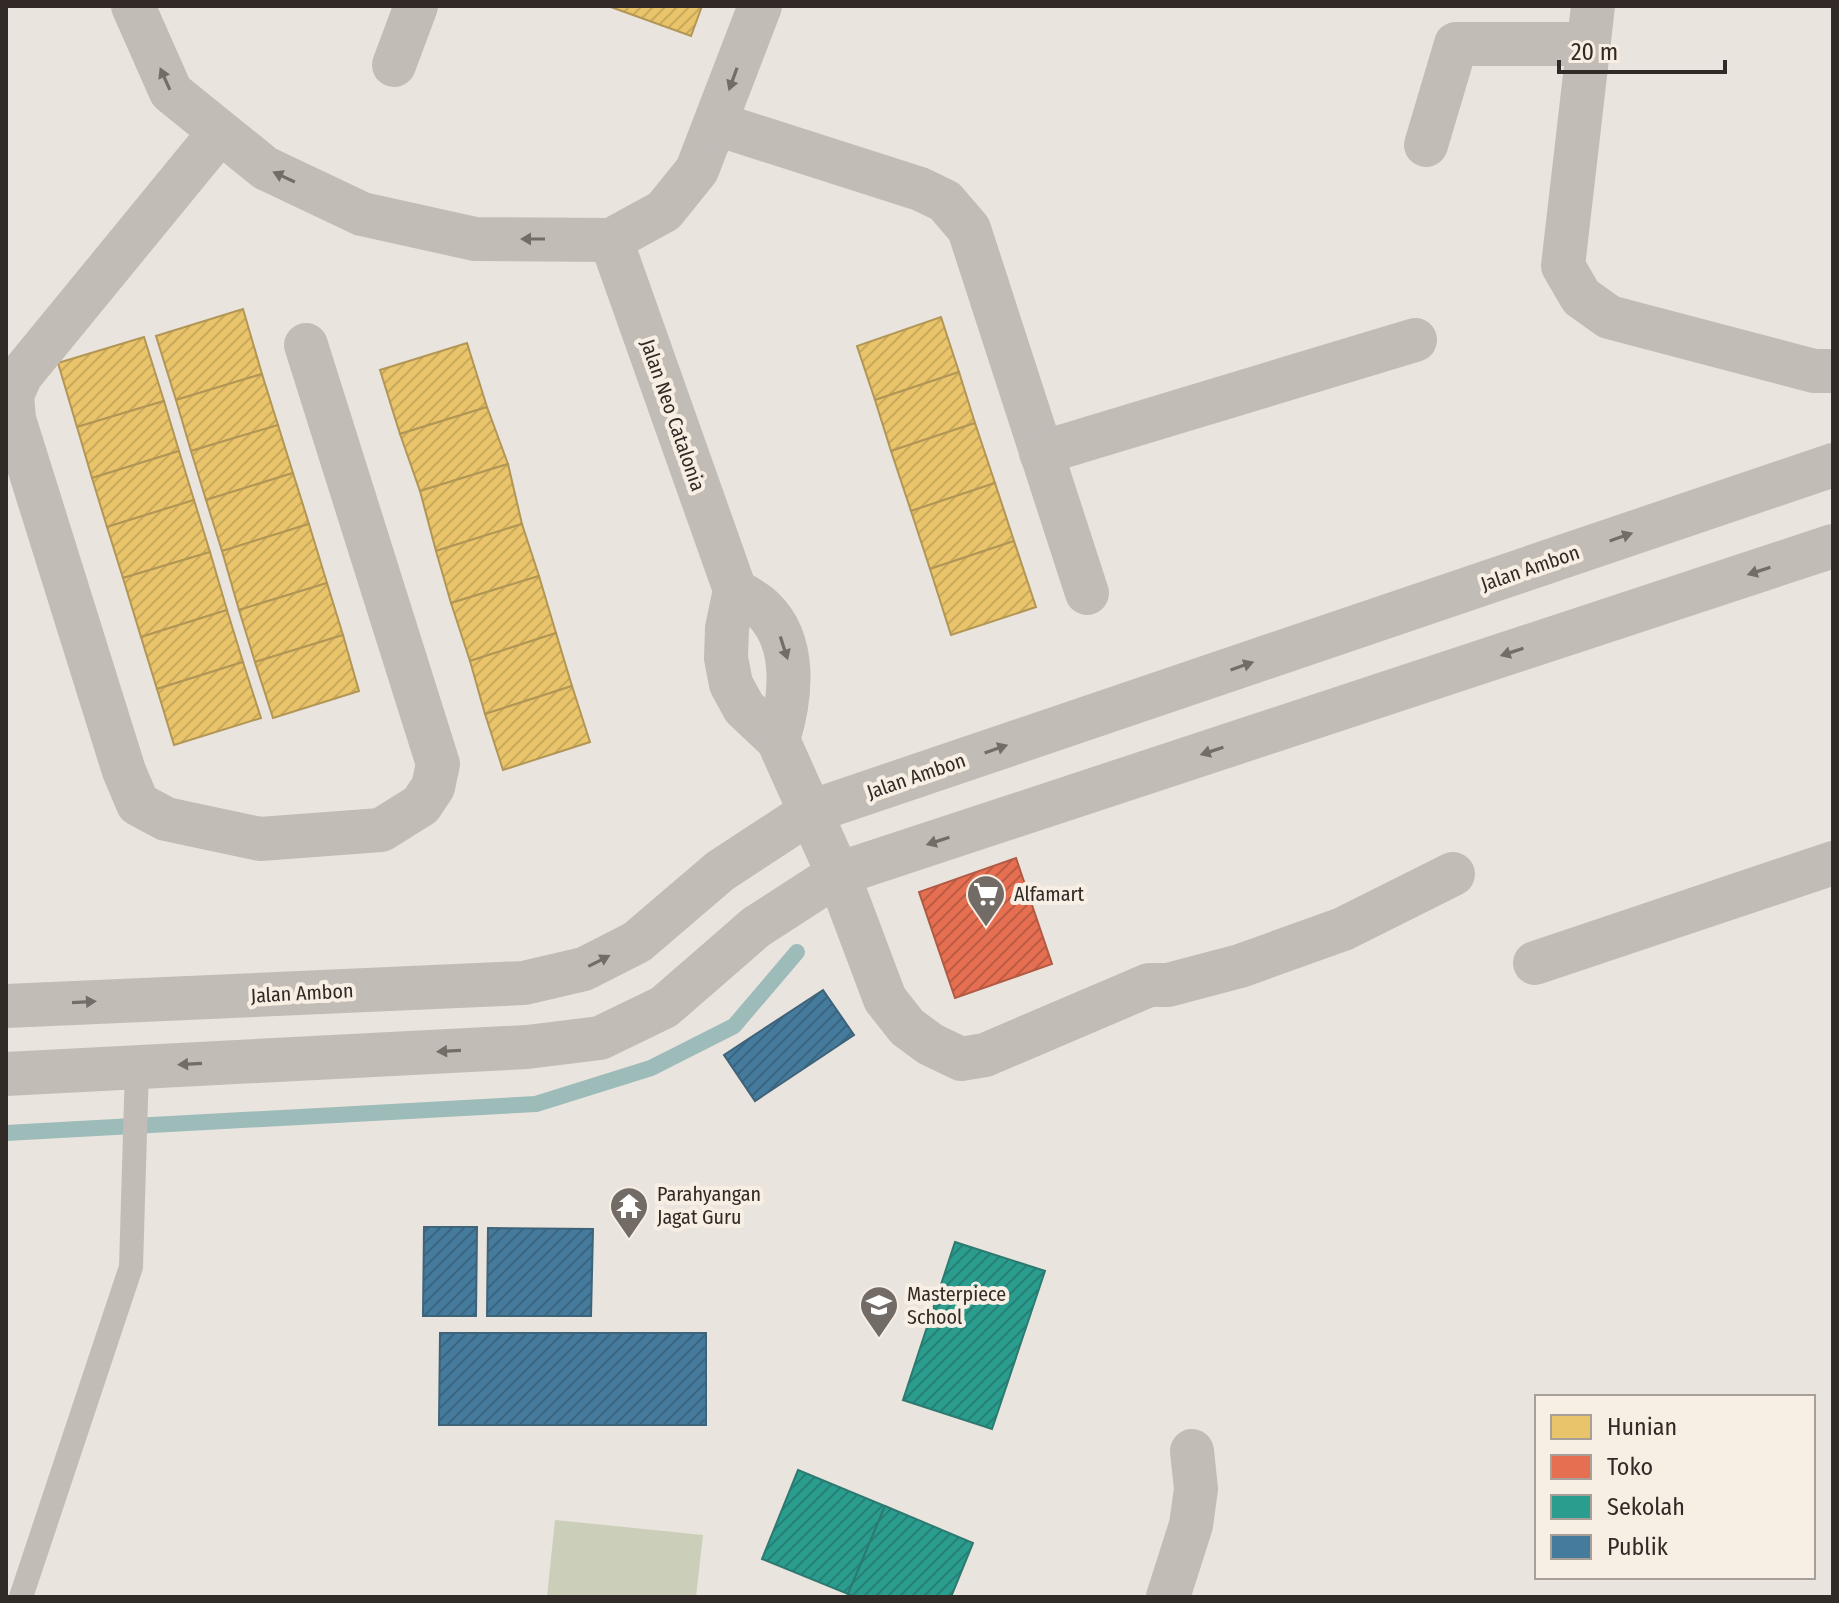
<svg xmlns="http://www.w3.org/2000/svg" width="1839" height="1603" font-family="'Fira Sans Condensed',sans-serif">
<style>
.green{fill:#cbceb9}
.homes{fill:url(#homes-hatch);stroke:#b29656;stroke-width:2}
.shops{fill:url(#shops-hatch);stroke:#b15a44;stroke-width:2}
.schools{fill:url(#schools-hatch);stroke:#2c7a70;stroke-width:2}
.public{fill:url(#public-hatch);stroke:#3f6379;stroke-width:2}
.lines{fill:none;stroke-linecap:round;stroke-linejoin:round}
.stream{stroke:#9cbbb9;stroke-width:16}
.service{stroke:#c2bcb7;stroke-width:24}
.minor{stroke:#c2bcb7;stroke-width:44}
.tertiary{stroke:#c2bcb7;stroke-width:44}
.oneway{fill:#736c67}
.labels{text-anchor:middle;stroke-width:8;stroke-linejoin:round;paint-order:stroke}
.street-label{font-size:20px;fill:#322a26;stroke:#f7eee4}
.poi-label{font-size:20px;fill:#322a26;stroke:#f7eee4;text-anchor:start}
</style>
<defs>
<pattern id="homes-hatch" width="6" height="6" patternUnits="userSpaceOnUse" patternTransform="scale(2)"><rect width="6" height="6" fill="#e9c46a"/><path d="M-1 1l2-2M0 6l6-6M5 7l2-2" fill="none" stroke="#c8a95c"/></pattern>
<pattern id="shops-hatch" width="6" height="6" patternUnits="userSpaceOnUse" patternTransform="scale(2)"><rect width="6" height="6" fill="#e76f51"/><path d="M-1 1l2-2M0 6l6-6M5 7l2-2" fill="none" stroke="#bc5b43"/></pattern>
<pattern id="schools-hatch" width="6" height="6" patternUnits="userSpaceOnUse" patternTransform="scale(2)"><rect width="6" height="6" fill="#2a9d8f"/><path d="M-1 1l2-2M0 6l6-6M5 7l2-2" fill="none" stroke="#258075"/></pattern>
<pattern id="public-hatch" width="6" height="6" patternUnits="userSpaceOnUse" patternTransform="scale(2)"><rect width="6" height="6" fill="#457b9d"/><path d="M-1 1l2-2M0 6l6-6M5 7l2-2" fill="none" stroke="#3a6580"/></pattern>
</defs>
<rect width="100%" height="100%" fill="#eae4de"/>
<path class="green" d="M555,1520L703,1535L696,1597H547Z"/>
<g class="homes">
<path d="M608,6H702L691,36Z"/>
<path d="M243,309L262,374L176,400L156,336Z"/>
<path d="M941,317L959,372L875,400L857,346Z"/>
<path d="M144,337L164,401L77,427L58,363Z"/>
<path d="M467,343L487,407L400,434L380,370Z"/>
<path d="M959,372L975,423L891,451L875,400Z"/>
<path d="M262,374L278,425L191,451L176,400Z"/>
<path d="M164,401L179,451L92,478L77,427Z"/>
<path d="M487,407L508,464L420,491L400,434Z"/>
<path d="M975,423L995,483L911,511L891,451Z"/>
<path d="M278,425L293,473L206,500L191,451Z"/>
<path d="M179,451L194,500L107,527L92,478Z"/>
<path d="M508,464L522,524L436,551L420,491Z"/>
<path d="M293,473L309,524L222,551L206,500Z"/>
<path d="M995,483L1014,541L930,569L911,511Z"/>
<path d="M194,500L210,552L123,578L107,527Z"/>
<path d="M309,524L327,583L239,610L222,551Z"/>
<path d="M522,524L539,576L451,603L436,551Z"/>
<path d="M1014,541L1036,607L951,635L930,569Z"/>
<path d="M210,552L227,610L141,637L123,578Z"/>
<path d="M539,576L556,633L470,661L451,603Z"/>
<path d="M327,583L343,635L255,662L239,610Z"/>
<path d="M227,610L243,662L157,689L141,637Z"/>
<path d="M556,633L572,686L485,714L470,661Z"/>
<path d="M343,635L359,691L273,718L255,662Z"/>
<path d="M243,662L261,718L174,745L157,689Z"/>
<path d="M572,686L590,742L503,770L485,714Z"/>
</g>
<path class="shops" d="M1016,858L1052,964L955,998L919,892Z"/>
<g class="schools">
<path d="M955,1242L1045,1271L992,1429L903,1400Z"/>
<path d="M798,1470L885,1506L848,1594L762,1559Z"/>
<path d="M885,1506L973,1543L951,1597H855L848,1594Z"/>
</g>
<g class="public">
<path d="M823,990L854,1035L755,1101L724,1055Z"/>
<path d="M424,1227H477L476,1316H423Z"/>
<path d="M488,1228L593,1229L591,1316H487Z"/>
<path d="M440,1333H706V1425H439Z"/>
</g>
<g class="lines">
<path class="stream" d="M6,1133L536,1104L651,1068L734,1026L797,952"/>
<path class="service" d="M21,1597L131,1267L137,1067"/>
<g class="minor">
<path d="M133,6L171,92L265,168L362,214L475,239L611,240L664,211L697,170L760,6"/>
<path d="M1593,6L1563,266L1581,297L1609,317L1814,371H1833"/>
<path d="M394,65L416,6"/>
<path d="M717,124L920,189L945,201L969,229L1087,593"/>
<path d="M220,132L21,375L12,395L14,419L124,771L138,804L166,819L260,839L381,830L421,805L433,787L438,764L306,345"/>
<path d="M1426,145L1456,44H1589"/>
<path d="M611,240L735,590L727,628L726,658L731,684L744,708L778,740L838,874L885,999L907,1027L930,1044L961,1059L985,1055L1149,985H1168L1240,966L1343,929L1453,874"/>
<path d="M1041,453L1415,340"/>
<path d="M735,590C744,596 755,601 762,608C798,642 791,698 778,740"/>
<path d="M1535,963L1833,863"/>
<path d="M1168,1597L1191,1525L1196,1489L1192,1451"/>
</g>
<g class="tertiary">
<path d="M6,1006L524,983L584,969L637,942L720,871L810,812L1833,465"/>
<path d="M6,1074L527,1047L600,1038L664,1007L756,927L838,874L1833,546"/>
</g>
</g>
<defs><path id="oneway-solid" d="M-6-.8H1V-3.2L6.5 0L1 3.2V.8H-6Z" transform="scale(2)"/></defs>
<g class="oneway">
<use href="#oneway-solid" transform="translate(165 79) rotate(-114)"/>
<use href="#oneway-solid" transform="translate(733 79) rotate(110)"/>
<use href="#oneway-solid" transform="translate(284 177) rotate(-155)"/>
<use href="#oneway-solid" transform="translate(533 239) rotate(-180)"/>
<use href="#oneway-solid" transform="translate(1621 537) rotate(-19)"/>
<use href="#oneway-solid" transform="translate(1759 571) rotate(162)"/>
<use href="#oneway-solid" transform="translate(784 648) rotate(72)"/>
<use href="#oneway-solid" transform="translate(1512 652) rotate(162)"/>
<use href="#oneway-solid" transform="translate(1242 666) rotate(-19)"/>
<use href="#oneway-solid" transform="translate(996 749) rotate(-19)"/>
<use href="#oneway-solid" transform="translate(1212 751) rotate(162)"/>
<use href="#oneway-solid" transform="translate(938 841) rotate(162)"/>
<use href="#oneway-solid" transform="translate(599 961) rotate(-27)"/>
<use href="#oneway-solid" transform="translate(84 1002) rotate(-3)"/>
<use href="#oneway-solid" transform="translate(449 1051) rotate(177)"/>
<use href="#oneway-solid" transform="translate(190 1064) rotate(177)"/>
</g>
<defs>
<g id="supermarket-pin" transform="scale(2)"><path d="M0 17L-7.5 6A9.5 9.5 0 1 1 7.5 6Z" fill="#726b66" stroke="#f7eee4"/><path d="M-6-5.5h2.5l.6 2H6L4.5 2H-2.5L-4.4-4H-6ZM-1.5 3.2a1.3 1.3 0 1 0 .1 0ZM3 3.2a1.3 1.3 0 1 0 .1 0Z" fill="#fff"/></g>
<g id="temple-pin" transform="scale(2)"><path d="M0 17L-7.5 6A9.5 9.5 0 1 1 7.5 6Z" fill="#726b66" stroke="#f7eee4"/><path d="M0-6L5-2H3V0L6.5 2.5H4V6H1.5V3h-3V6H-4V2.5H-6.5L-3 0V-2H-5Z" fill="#fff"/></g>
<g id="school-pin" transform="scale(2)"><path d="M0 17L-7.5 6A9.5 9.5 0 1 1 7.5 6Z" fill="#726b66" stroke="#f7eee4"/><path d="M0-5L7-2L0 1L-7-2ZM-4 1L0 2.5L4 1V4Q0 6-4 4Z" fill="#fff"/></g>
</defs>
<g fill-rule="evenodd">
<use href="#supermarket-pin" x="986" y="894"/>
<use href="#temple-pin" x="629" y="1206"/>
<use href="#school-pin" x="879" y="1305"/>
</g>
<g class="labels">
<g class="street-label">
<text transform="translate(673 415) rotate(71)" y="7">Jalan Neo Catalonia</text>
<text transform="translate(1530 568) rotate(-19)" y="7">Jalan Ambon</text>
<text transform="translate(916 776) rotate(-19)" y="7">Jalan Ambon</text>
<text transform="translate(302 993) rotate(-3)" y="7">Jalan Ambon</text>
</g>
<g class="poi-label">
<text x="1014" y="901">Alfamart</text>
<text x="657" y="1201">Parahyangan<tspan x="657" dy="23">Jagat Guru</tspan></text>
<text x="907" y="1301">Masterpiece<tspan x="907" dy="23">School</tspan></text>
</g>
</g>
<rect width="1839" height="1603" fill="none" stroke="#322a26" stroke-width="16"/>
<rect x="1535" y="1395" width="280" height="184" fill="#f7eee4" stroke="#a8a098" stroke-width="2"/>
<rect x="1551" y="1415" width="40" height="24" fill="#e9c46a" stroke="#a8a098" stroke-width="2"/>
<text x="1607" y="1435" font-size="24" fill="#322a26">Hunian</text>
<rect x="1551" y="1455" width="40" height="24" fill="#e76f51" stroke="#a8a098" stroke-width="2"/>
<text x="1607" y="1475" font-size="24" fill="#322a26">Toko</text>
<rect x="1551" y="1495" width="40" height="24" fill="#2a9d8f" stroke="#a8a098" stroke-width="2"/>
<text x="1607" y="1515" font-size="24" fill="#322a26">Sekolah</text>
<rect x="1551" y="1535" width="40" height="24" fill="#457b9d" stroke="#a8a098" stroke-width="2"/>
<text x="1607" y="1555" font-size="24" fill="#322a26">Publik</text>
<path d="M1559 60v12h166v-12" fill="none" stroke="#322a26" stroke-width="4"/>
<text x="1571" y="60" font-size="24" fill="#322a26" stroke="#f7eee4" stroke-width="6" paint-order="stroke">20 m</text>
</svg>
